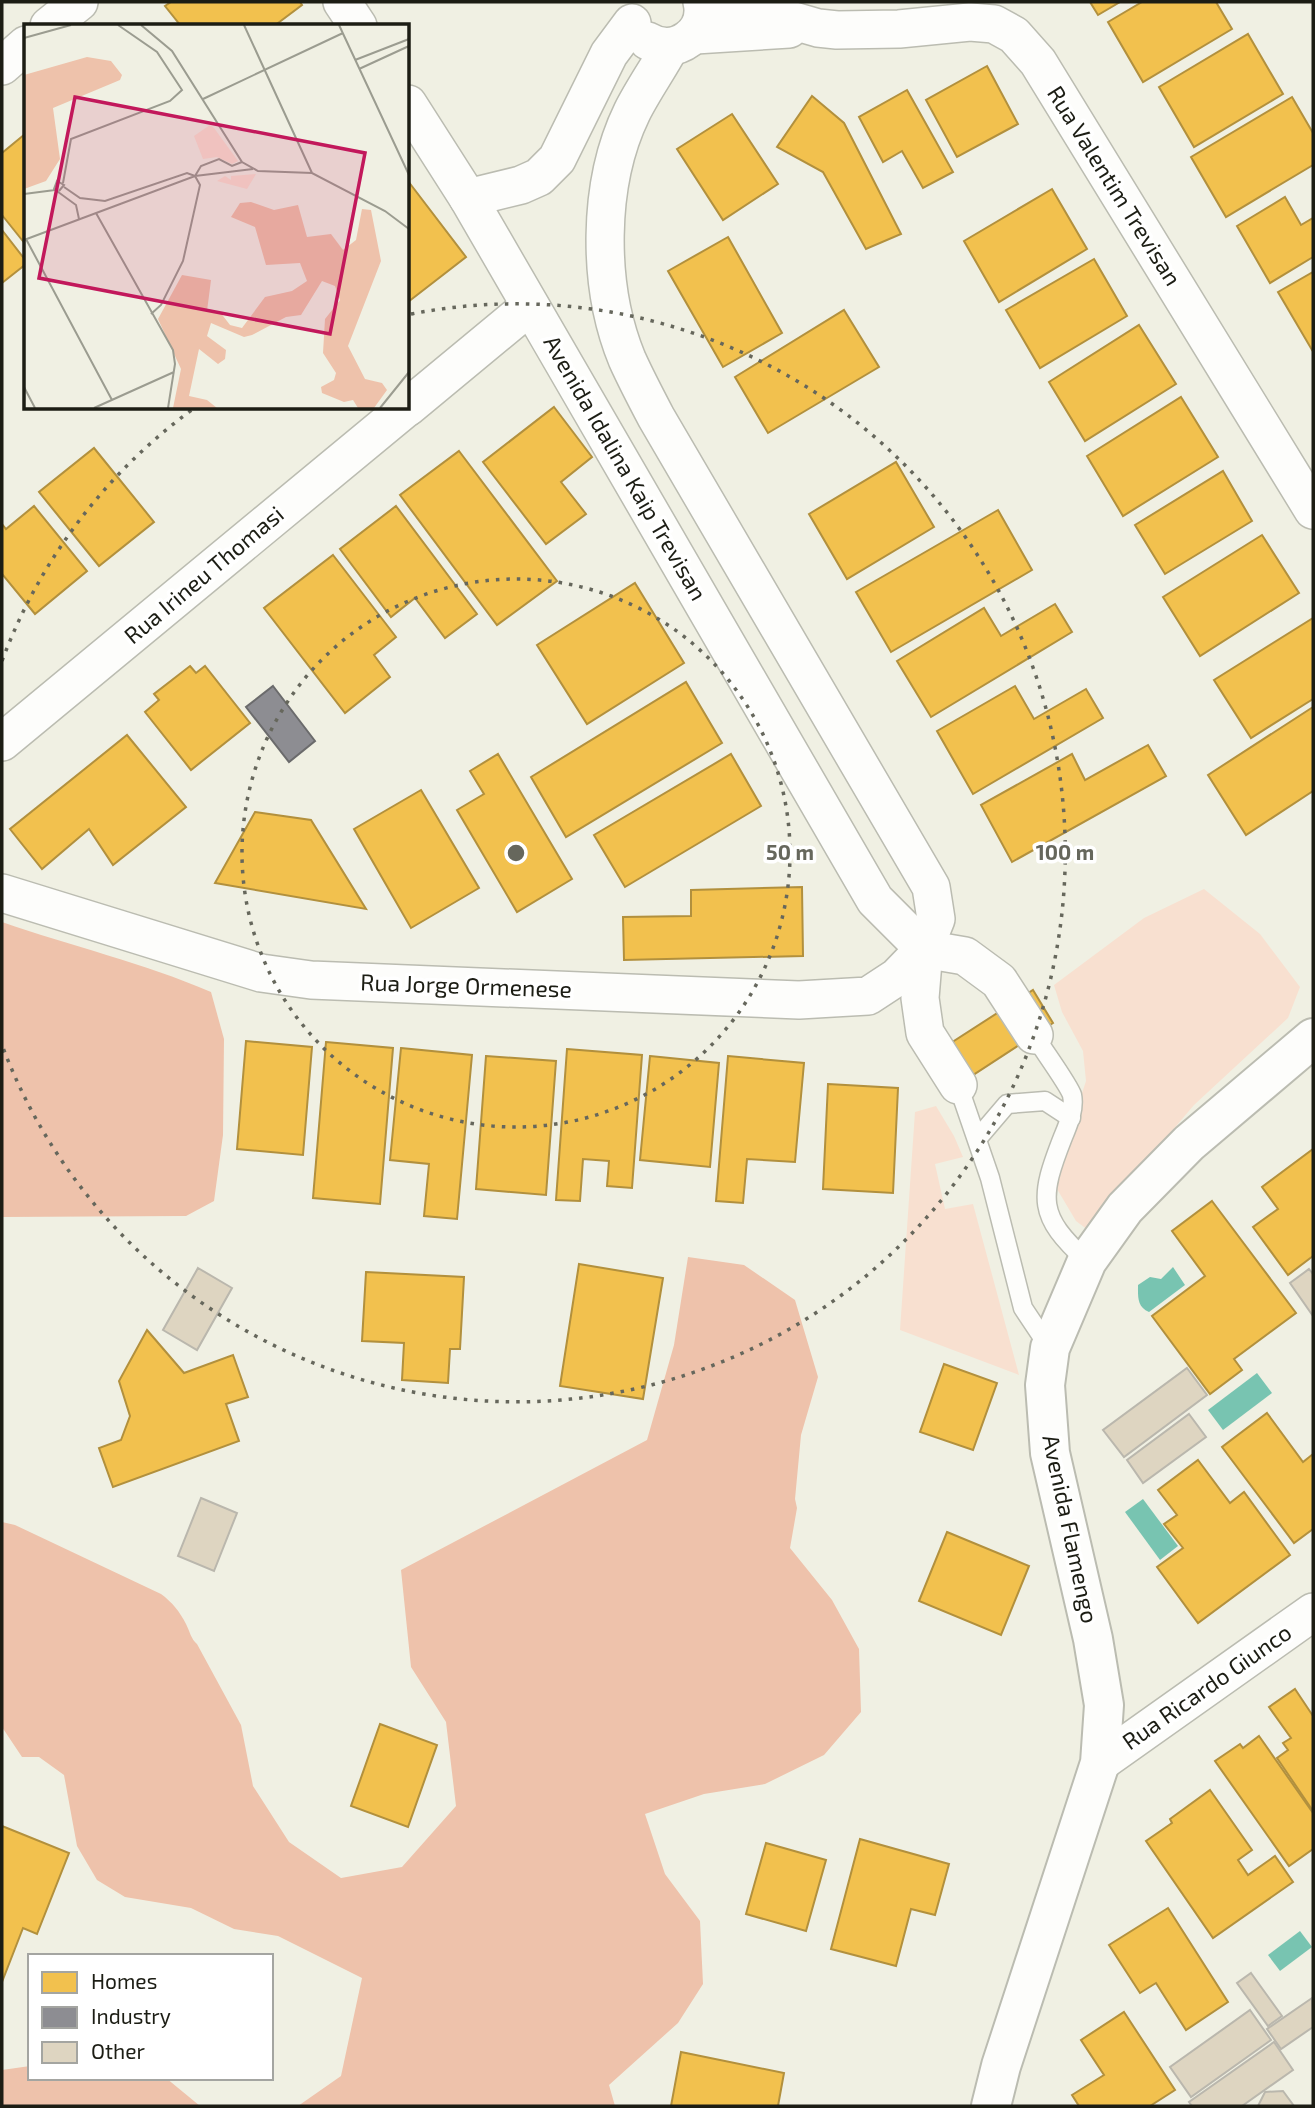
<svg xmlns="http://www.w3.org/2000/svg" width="1315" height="2108" font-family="'Exo 2',sans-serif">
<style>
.green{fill:#f8e0d0}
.forest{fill:#eec2ab}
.water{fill:#78c4b1}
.homes{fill:#f2c14e;stroke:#b2903d;stroke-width:2}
.industry{fill:#8d8d92;stroke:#6b6b6c;stroke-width:2}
.building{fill:#ded5c1;stroke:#bab7ad;stroke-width:2}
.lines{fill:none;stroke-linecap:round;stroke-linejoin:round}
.service-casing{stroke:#bbbcb1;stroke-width:21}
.minor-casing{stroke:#bbbcb1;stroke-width:40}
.tertiary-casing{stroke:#bbbcb1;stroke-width:42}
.service{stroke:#fdfdfb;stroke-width:18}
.minor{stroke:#fdfdfb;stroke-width:37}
.tertiary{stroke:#fdfdfb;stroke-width:38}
.ring{fill:none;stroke:#66675c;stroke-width:3.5;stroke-dasharray:3.5 7}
.labels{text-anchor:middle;stroke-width:7;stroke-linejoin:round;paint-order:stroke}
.street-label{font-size:23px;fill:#1c1d14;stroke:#fff}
.inset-road{fill:none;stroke:#9b9c90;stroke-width:2}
.view{fill:#c2185b;fill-opacity:0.15;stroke:#c2185b;stroke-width:3.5}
.inset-edge{fill:none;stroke:#1c1d14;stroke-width:3.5}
.centre{fill:#66675c;stroke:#fff;stroke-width:3.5}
.ring-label{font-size:21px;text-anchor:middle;font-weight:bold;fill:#66675c;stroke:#fff;stroke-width:7;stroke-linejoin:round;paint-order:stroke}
</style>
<rect width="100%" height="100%" fill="#f0f0e3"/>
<g class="green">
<path d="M1204,889L1260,934L1300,987L1288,1018L1194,1105L1088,1230L1076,1221L1057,1189L1059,1162L1086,1081L1083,1051L1062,1012L1054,985L1144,918Z"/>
<path d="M936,1106L954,1136L963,1157L935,1164L945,1209L973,1204L1019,1375L900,1330L915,1112Z"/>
</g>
<g class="forest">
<path d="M2,922C71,946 144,963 211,992L224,1039L223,1135L214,1201L186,1216L2,1217Z"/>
<path d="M688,1257L744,1265L795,1300L818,1377L801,1435L795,1499L797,1508L790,1548L832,1600L859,1649L861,1712L824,1755L765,1784L704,1794L645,1814L665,1874L700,1921L703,1984L678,2023L609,2085L615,2106H298L341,2076L362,1978L278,1936L234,1929L191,1908L125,1897L97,1880L77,1846L64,1775L39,1757H22L2,1727V1522L15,1525L161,1594C172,1602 180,1612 186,1624C190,1632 191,1639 197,1644L241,1725L253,1786L289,1842L341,1878L402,1867L456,1806L446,1722L411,1667L401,1570L647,1440L674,1345Z"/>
<path d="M30,2066V2078H166L200,2106H2V2070Z"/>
</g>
<g class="water">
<path d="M1173,1267L1185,1285L1149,1312C1137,1307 1138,1297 1138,1285L1150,1277L1161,1279Z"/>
<path d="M1257,1373L1272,1393L1223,1430L1208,1410Z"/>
<path d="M1143,1499L1178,1546L1160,1560L1125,1512Z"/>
<path d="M1300,1931L1312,1947L1280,1971L1268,1955Z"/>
</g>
<g class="homes">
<path d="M171,2H300L302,5L274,26H181L165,6Z"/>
<path d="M1090,2H1120L1098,15Z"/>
<path d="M1142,2H1216L1232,29L1143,82L1108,22Z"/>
<path d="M1248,34L1283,94L1194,147L1159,87Z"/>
<path d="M987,66L1018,124L957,157L926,100Z"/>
<path d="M907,90L953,172L923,188L902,151L883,162L859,117Z"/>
<path d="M812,96L844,123L901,234L866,249L823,172L777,147Z"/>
<path d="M1292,97L1313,133V165L1226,217L1191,157Z"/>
<path d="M732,114L778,184L723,220L677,149Z"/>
<path d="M25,134L26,136V245L2,215V153Z"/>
<path d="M408,181L466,257L408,302Z"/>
<path d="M1052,189L1087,249L999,302L964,241Z"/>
<path d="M1285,197L1301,225L1313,218V257L1270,283L1237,226Z"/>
<path d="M2,230L26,261V264L2,283Z"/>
<path d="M728,237L782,333L723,367L668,271Z"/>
<path d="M1094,259L1127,316L1040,368L1006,310Z"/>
<path d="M1313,272V349L1312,350L1278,292Z"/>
<path d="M844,310L879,367L768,433L735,377Z"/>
<path d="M1139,325L1176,384L1085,441L1049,382Z"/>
<path d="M1181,397L1218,457L1123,516L1087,456Z"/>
<path d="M554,407L592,457L561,482L586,514L546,544L483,462Z"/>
<path d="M94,448L154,522L99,566L39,492Z"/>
<path d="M459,451L557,581L497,625L400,495Z"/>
<path d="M896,462L934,527L847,579L809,514Z"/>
<path d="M1223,471L1252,521L1165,574L1135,525Z"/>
<path d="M34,506L87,571L35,614L2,574V524L6,529Z"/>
<path d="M396,506L477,614L445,638L415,598L391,617L340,549Z"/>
<path d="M998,510L1032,570L891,652L856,592Z"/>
<path d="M1262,535L1299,593L1200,656L1163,597Z"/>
<path d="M333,555L396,637L374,655L390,677L345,713L264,608Z"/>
<path d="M635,583L684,663L587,724L537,645Z"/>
<path d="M1055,604L1072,632L931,717L897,661L984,608L1001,636Z"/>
<path d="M1313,618V699L1251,738L1214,680Z"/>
<path d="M190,666L196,673L205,666L250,723L191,770L145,712L159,700L154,694Z"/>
<path d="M686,682L722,743L566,837L531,777Z"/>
<path d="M1015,686L1034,719L1086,689L1103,718L973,794L937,731Z"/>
<path d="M1313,707V791L1246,835L1208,775Z"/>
<path d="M127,735L186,807L113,865L89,829L42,869L10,829Z"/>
<path d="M1148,745L1166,776L1012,862L981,805L1072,754L1085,780Z"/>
<path d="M498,754L572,879L517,912L457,810L484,794L470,771Z"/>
<path d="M731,754L761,806L625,887L594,835Z"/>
<path d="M421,790L479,888L411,928L354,829Z"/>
<path d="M255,812L311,820L366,909L215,883Z"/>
<path d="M802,887L803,956L624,960L623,917L691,916V890Z"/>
<path d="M1033,990L1053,1023L947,1092L926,1059Z"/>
<path d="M246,1041L312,1047L303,1155L237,1149Z"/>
<path d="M326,1042L393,1048L380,1204L313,1198Z"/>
<path d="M401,1048L472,1055L457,1219L424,1216L429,1164L390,1160Z"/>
<path d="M567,1049L642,1055L632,1188L607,1186L609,1161L583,1159L580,1201L556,1200Z"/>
<path d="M486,1056L556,1061L546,1195L476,1189Z"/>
<path d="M650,1056L719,1063L710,1167L640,1160Z"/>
<path d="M728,1056L804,1063L795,1162L747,1159L743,1203L716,1201Z"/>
<path d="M828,1084L898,1088L893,1193L823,1189Z"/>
<path d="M1313,1149V1256L1288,1275L1253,1227L1278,1209L1262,1187Z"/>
<path d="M1212,1201L1296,1313L1234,1359L1242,1370L1210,1394L1152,1316L1205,1276L1172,1231Z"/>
<path d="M579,1264L663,1278L643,1399L560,1386Z"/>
<path d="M366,1272L464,1277L460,1349H450L448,1383L402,1380L404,1343L362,1341Z"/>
<path d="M147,1330L184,1373L233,1355L248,1397L226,1404L239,1441L113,1487L99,1448L121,1440L130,1416L119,1381Z"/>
<path d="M944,1364L997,1383L973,1450L920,1432Z"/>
<path d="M1267,1413L1303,1462L1313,1454V1529L1294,1543L1222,1447Z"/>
<path d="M1198,1460L1230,1503L1244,1492L1290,1555L1198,1623L1157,1567L1183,1548L1164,1524L1177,1515L1158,1490Z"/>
<path d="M947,1532L1029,1566L1001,1635L919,1601Z"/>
<path d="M1295,1689L1313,1716V1811L1277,1758L1288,1750L1283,1743L1291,1738L1269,1707Z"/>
<path d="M380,1724L437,1745L408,1827L351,1806Z"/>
<path d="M1259,1736L1313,1813V1849L1289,1866L1215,1761L1240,1744L1243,1748Z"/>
<path d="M1210,1790L1252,1850L1238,1860L1248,1875L1275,1856L1293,1882L1213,1938L1146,1841L1172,1823L1170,1819Z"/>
<path d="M2,1826L69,1853L37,1934L23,1928L2,1982Z"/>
<path d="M860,1839L949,1864L935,1915L911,1909L896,1966L831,1949Z"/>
<path d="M766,1843L826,1860L806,1931L746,1914Z"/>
<path d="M1168,1908L1228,2002L1186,2030L1156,1983L1140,1993L1109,1945Z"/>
<path d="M1124,2012L1175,2090L1150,2106H1079L1072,2095L1104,2075L1081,2040Z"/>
<path d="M681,2052L784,2073L778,2106H671Z"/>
</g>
<path class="industry" d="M273,686L315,741L289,762L246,707Z"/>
<g class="building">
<path d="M198,1268L232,1288L197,1350L163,1330Z"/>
<path d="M1309,1269L1313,1274V1316L1290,1283Z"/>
<path d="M1187,1368L1207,1395L1124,1457L1103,1430Z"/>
<path d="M1189,1414L1206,1437L1143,1483L1127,1460Z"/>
<path d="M201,1498L237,1513L214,1571L178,1556Z"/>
<path d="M1251,1973L1282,2016L1268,2026L1237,1983Z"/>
<path d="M1312,1998L1313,2027L1281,2049L1267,2029Z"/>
<path d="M1250,2010L1271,2040L1191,2097L1170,2067Z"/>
<path d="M1274,2042L1293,2070L1242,2106H1192L1189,2102Z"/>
<path d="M1283,2091L1294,2106H1258L1265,2092Z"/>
</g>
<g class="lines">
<g class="service-casing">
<g id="service">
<path d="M1034,1035C1041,1047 1069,1085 1072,1095C1075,1109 1068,1125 1063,1137C1039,1198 1037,1216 1087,1261"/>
<path d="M958,1085L990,1178L1023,1308L1049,1347"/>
<path d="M978,1138L1007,1104L1045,1101L1071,1118"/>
</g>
</g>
<g class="minor-casing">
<g id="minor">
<path d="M342,2L358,26"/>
<path d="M728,2L818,28L837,30L899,29L970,22L994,24L1014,35L1038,62L1313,510"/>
<path d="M49,26L79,2"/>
<path d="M695,35L789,29"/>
<path d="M648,41C676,58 709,32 702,2"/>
<path d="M670,47C658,69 643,90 632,112C597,184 597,286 627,359C636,379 646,398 656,417L931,887L936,919L924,949L965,956L999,981L1034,1035"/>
<path d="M2,66L26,45"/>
<path d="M408,104L468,198L875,900L924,949L920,998L925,1033L958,1085"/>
<path d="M468,198L521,185L539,177L557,159L609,54L632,23"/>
<path d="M408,407L530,306"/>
<path d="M2,742L406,408"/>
<path d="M2,893L261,973L311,980L799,1000L868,996L897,977L924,949"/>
<path d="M1100,1763L1313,1612"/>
</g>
</g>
<g class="tertiary-casing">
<path id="tertiary" d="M991,2106L1001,2066L1100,1763L1104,1705L1093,1639L1050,1453L1045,1385L1050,1348L1087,1261L1125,1208L1189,1143L1313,1038"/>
</g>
<use href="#service" class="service"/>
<use href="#minor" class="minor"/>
<use href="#tertiary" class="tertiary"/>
</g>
<g class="ring">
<circle cx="516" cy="853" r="274"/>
<path d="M2 661A549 549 0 0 1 193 409M411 314A549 549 0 1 1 2 1045"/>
</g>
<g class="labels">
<g class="street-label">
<text transform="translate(1114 186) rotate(58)" y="8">Rua Valentim Trevisan</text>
<text transform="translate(625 468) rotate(60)" y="8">Avenida Idalina Kaip Trevisan</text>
<text transform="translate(204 575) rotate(-40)" y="8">Rua Irineu Thomasi</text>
<text transform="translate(466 986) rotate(2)" y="8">Rua Jorge Ormenese</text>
<text transform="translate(1070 1529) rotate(78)" y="8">Avenida Flamengo</text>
<text transform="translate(1207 1687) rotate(-35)" y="8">Rua Ricardo Giunco</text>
</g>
</g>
<g transform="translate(24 24)">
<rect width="385" height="385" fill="#f0f0e3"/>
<path d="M186,101L190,104L214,137L208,140L193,133L179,135L170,112ZM232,150L223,165L193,157L201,152L207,156V152Z" fill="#f8e0d0"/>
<path d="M63,33L87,37L98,51L96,56L29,84L36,135L22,157L0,165V51ZM227,178L250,186L274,181L283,213L307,210L319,226L332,216L338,185L347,186L357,237L324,322L341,355L358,359L363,366L350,384H334L329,376L320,378L298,369L297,363L310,356L312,349L299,329L301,295L316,276L311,262L298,257L277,291L262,293L228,311L220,313L187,299L183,312L202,326L201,335L194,340L175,325L165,372L183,376L193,384H149L157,345L134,295L158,251L187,256L183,287L196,288L206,301L218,304L241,273L268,267L283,257L276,239L242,241L231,203L207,193L216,179Z" fill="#eec2ab"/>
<path class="inset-road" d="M117,1L148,27L218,138L234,147L288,149L361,187L385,205M220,1L288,149M315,1L385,151M0,14L47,1M331,36L385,15M335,45L385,22M179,75L319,9M39,159L47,115L146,77L158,66L133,28L94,1M40,163L56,174L81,177L163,149L171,152L177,142L195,135L208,142L218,138M35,167L40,161L33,157L30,165L52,181L55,195M0,170L31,166M72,189L149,326L151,340L144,384M2,215L88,376M0,216L171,152L229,145M127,290L137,281L159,237L176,161L171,152M0,363L11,384M70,384L150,348M356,384L385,348"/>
<path class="view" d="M51,73L341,129L306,310L15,254Z"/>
<rect width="385" height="385" class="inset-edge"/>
</g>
<circle cx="516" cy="853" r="10" class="centre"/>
<g class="ring-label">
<text x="790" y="860">50 m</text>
<text x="1065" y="860">100 m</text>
</g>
<rect width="1315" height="2108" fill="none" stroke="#1c1d14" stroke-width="7"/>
<rect x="28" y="1954" width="245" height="126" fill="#ffffff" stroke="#a4a5a1" stroke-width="2"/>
<rect x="42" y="1972" width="35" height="21" fill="#f2c14e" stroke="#a4a5a1" stroke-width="2"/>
<text x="91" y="1989" font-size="21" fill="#1c1d14">Homes</text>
<rect x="42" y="2007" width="35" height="21" fill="#8d8d92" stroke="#a4a5a1" stroke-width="2"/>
<text x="91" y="2024" font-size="21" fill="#1c1d14">Industry</text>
<rect x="42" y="2042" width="35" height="21" fill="#ded5c1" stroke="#a4a5a1" stroke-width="2"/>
<text x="91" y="2059" font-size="21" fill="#1c1d14">Other</text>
</svg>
